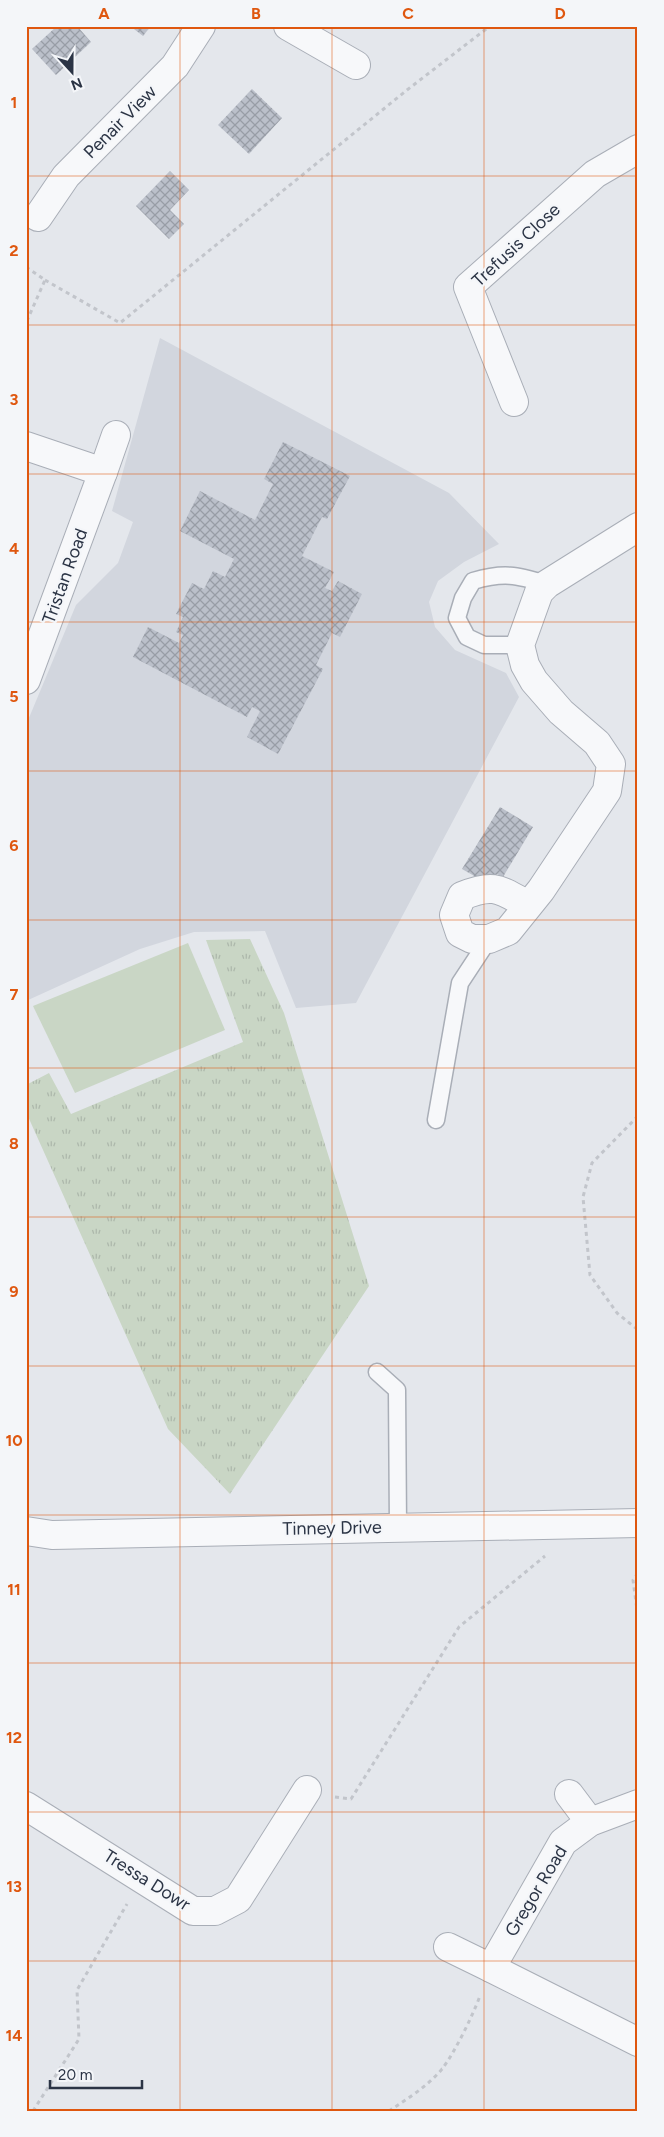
<svg xmlns="http://www.w3.org/2000/svg" width="664" height="2137" font-family="Figtree,sans-serif">
<style>
.built{fill:#d2d6de}
.grass{fill:url(#grass-tufts)}
.garden{fill:#c9d6c5}
.building{fill:url(#building-cross-hatch)}
.lines{fill:none;stroke-linecap:round;stroke-linejoin:round}
.service-casing{stroke:#a9aeb7;stroke-width:19}
.minor-casing{stroke:#a9aeb7;stroke-width:30}
.path{stroke:#c2c5cb;stroke-width:3;stroke-dasharray:4 4;stroke-linecap:butt}
.service{stroke:#f7f8fa;stroke-width:16}
.minor{stroke:#f7f8fa;stroke-width:28}
.grid{fill:none;stroke:#df570f;stroke-width:1;stroke-opacity:0.55}
.labels{text-anchor:middle;stroke-width:4.5;stroke-linejoin:round;paint-order:stroke}
.street-label{font-size:18px;fill:#2b3445;stroke:#f4f6f9}
.neatline{fill:none;stroke:#df570f;stroke-width:2}
.grid-label{font-size:16px;text-anchor:middle;font-weight:bold;fill:#df570f}
</style>
<defs>
<pattern id="grass-tufts" width="24" height="20" patternUnits="userSpaceOnUse" patternTransform="scale(1.25)"><rect width="24" height="20" fill="#c9d6c5"/><path d="M3 7l-1-3M5 7V3M7 7l1-3M15 17l-1-3M17 17v-4M19 17l1-3" fill="none" stroke="#adb8ab"/></pattern>
<pattern id="building-cross-hatch" width="8" height="8" patternUnits="userSpaceOnUse" patternTransform="scale(1.25)"><rect width="8" height="8" fill="#bbc0ca"/><path d="M0 0l8 8M0 8l8-8" fill="none" stroke="#989da6"/></pattern>
</defs>
<rect width="100%" height="100%" fill="#e4e7ec"/>
<path class="built" d="M160,338L449,493L499,544L464,562L438,581L429,602L435,627L455,650L506,673L519,697L356,1003L296,1008L265,931L194,932L140,949L26,1001V725L76,605L118,563L133,522L112,511Z"/>
<path class="grass" d="M250,939L284,1013L369,1286L230,1494L168,1429L26,1112V1085L49,1073L71,1114L243,1042L206,940Z"/>
<path class="garden" d="M188,943L225,1030L75,1093L33,1006Z"/>
<g class="building">
<path d="M57,26H77L91,42L56,75L32,49Z"/>
<path d="M130,26H151L143,36Z"/>
<path d="M252,89L282,118L249,154L218,125Z"/>
<path d="M170,171L189,190L170,210L184,224L169,239L136,206Z"/>
<path d="M283,442L350,476L327,519L322,517L302,556L334,572L325,588L332,591L338,581L362,594L340,637L332,633L316,665L323,669L278,754L247,737L260,711L252,707L247,717L133,657L148,627L179,643L183,635L176,632L183,617L176,614L192,583L204,589L213,571L225,577L234,559L180,531L200,491L255,520L273,484L264,479Z"/>
<path d="M500,807L533,827L503,877L497,874L490,885L462,869Z"/>
</g>
<g class="lines">
<g class="service-casing">
<g id="service">
<path d="M520,645H484L467,637L457,618L463,598L473,581C504,572 516,575 547,584"/>
<path d="M436,1120L460,983L489,939"/>
<path d="M377,1372L397,1390L398,1527"/>
</g>
</g>
<g class="minor-casing">
<g id="minor">
<path d="M288,26L356,65"/>
<path d="M38,217L66,176L175,66L201,26"/>
<path d="M514,402L468,287L595,174L638,149"/>
<path d="M26,446L103,472L26,680"/>
<path d="M103,472L116,435"/>
<path d="M528,905C499,889 494,883 462,896L454,915L460,933L472,939H489L508,931L541,890L607,791L611,764L597,743L561,712L534,681L525,665L520,645L539,592L547,584L638,527"/>
<path d="M26,1531L52,1535L638,1523"/>
<path d="M569,1794L590,1822"/>
<path d="M638,1804L590,1822L563,1842L491,1968L638,2042"/>
<path d="M26,1806L193,1911H215L238,1899L307,1790"/>
<path d="M448,1947L491,1968"/>
</g>
</g>
<g class="path">
<path d="M26,267L45,280L26,323"/>
<path d="M45,280L120,323L407,90L490,26"/>
<path d="M638,1116L592,1163L583,1197L590,1275L617,1313L638,1330"/>
<path d="M638,1573L633,1580L638,1617"/>
<path d="M335,1797L351,1799L459,1627L545,1556"/>
<path d="M33,2111L79,2039L77,1990L127,1904"/>
<path d="M389,2111C407,2099 428,2086 442,2069C455,2052 472,2017 480,1996"/>
</g>
<use href="#service" class="service"/>
<use href="#minor" class="minor"/>
</g>
<path class="grid" d="M180,26V2111M332,26V2111M484,26V2111M26,176H638M26,325H638M26,474H638M26,622H638M26,771H638M26,920H638M26,1068H638M26,1217H638M26,1366H638M26,1515H638M26,1663H638M26,1812H638M26,1961H638"/>
<g class="labels">
<g class="street-label">
<text transform="translate(120 122) rotate(-45)" y="6">Penair View</text>
<text transform="translate(516 245) rotate(-43)" y="6">Trefusis Close</text>
<text transform="translate(65 576) rotate(-70)" y="6">Tristan Road</text>
<text transform="translate(332 1528) rotate(-1)" y="6">Tinney Drive</text>
<text transform="translate(147 1880) rotate(32)" y="6">Tressa Dowr</text>
<text transform="translate(536 1891) rotate(-59)" y="6">Gregor Road</text>
</g>
</g>
<rect width="664" height="2137" fill="none" stroke="#f4f6f9" stroke-width="55"/>
<g transform="translate(72 72) rotate(159)" stroke="#f4f6f9" stroke-width="4" paint-order="stroke">
<path d="M0-4L9 19L0 12L-9 19Z" fill="#2b3445"/>
<text y="-8" font-size="14" font-weight="bold" text-anchor="middle" fill="#2b3445">N</text>
</g>
<path d="M50 2080v8h92v-8" fill="none" stroke="#2b3445" stroke-width="2.5"/>
<text x="58" y="2080" font-size="15" fill="#2b3445" stroke="#f4f6f9" stroke-width="4" paint-order="stroke">20 m</text>
<rect x="28" y="28" width="608" height="2082" class="neatline"/>
<g class="grid-label">
<text x="104" y="19">A</text>
<text x="256" y="19">B</text>
<text x="408" y="19">C</text>
<text x="560" y="19">D</text>
<text x="14" y="108">1</text>
<text x="14" y="256">2</text>
<text x="14" y="405">3</text>
<text x="14" y="554">4</text>
<text x="14" y="702">5</text>
<text x="14" y="851">6</text>
<text x="14" y="1000">7</text>
<text x="14" y="1149">8</text>
<text x="14" y="1297">9</text>
<text x="14" y="1446">10</text>
<text x="14" y="1595">11</text>
<text x="14" y="1743">12</text>
<text x="14" y="1892">13</text>
<text x="14" y="2041">14</text>
</g>
</svg>
